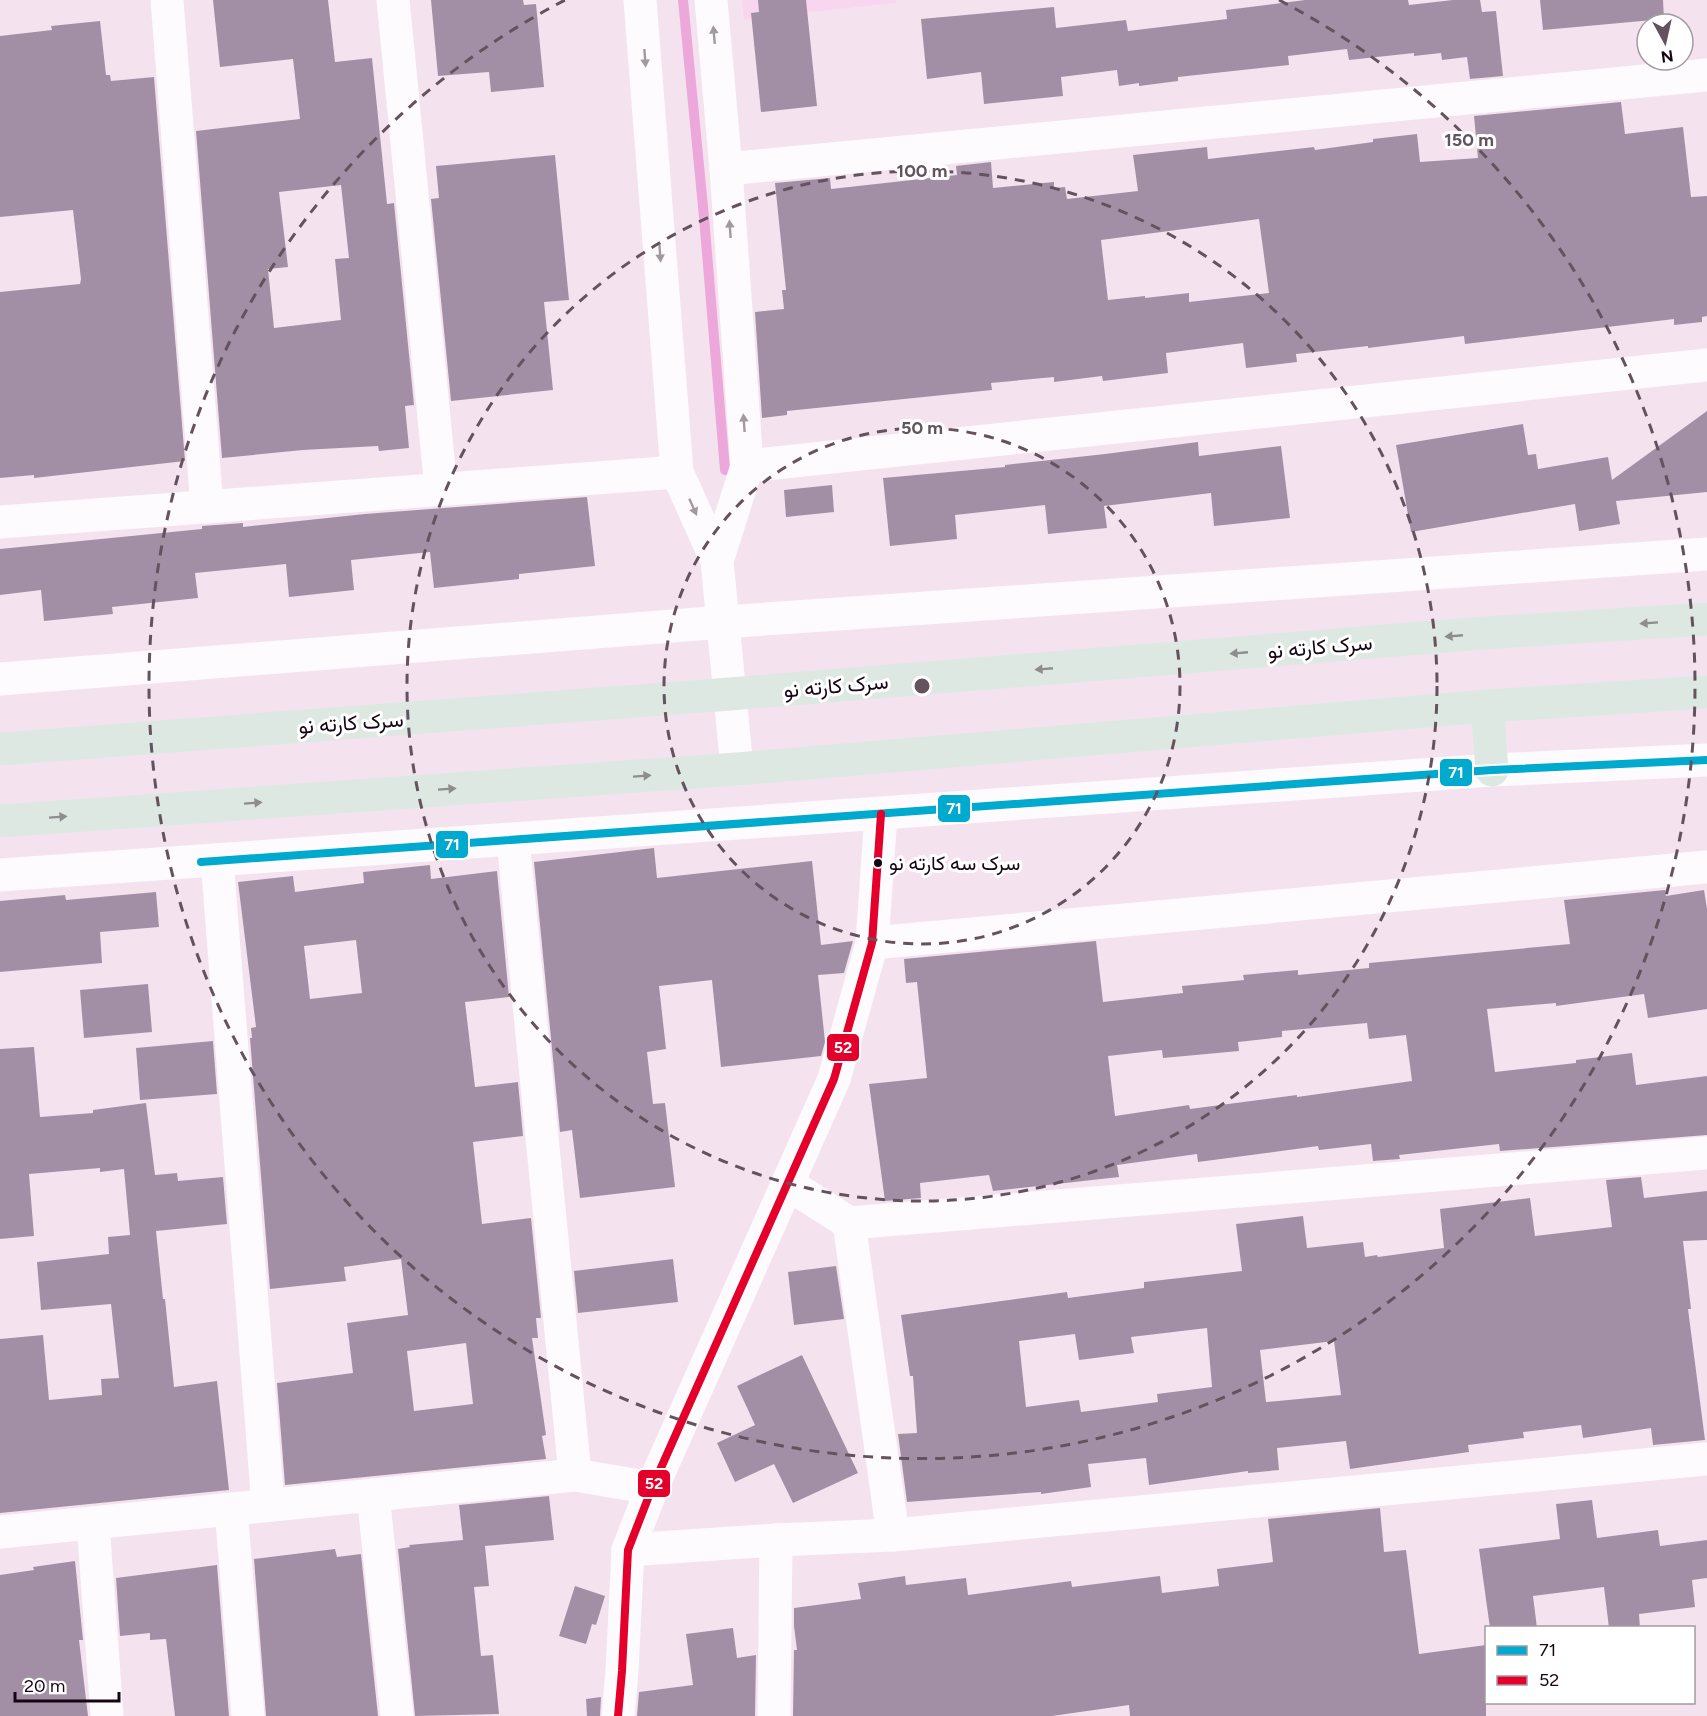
<svg xmlns="http://www.w3.org/2000/svg" width="1707" height="1716" font-family="Figtree,Vazirmatn,sans-serif">
<style>
.built{fill:#f9d6ef}
.lines{fill:none;stroke-linecap:round;stroke-linejoin:round}
.stream{stroke:#eca8db;stroke-width:10}
.building{fill:#a38fa5;fill-rule:evenodd}
.minor{stroke:#fdfbfd;stroke-width:33}
.highway{stroke:#dde8e2;stroke-width:33}
.bus-1-casing{stroke:#fff;stroke-width:12}
.bus-2-casing{stroke:#fff;stroke-width:12}
.bus-1{stroke:#00a9ce;stroke-width:8}
.bus-2{stroke:#e4002b;stroke-width:8}
.oneway{fill:#a1999f}
.oneway2{fill:#8d8d8f}
.ring{fill:none;stroke:#64535f;stroke-width:3;stroke-dasharray:10 8}
.bus-dot{fill:#160512;stroke:#fff;stroke-width:2}
.labels{text-anchor:middle;stroke-width:6;stroke-linejoin:round;paint-order:stroke}
.bus-label{font-size:20px;fill:#160512;stroke:#fff;text-anchor:start}
.street-label{font-size:21px;fill:#160512;stroke:#fff}
.centre{fill:#64535f;stroke:#fff;stroke-width:3}
.ring-label{font-size:18px;text-anchor:middle;font-weight:bold;fill:#64535f;stroke:#fff;stroke-width:6;stroke-linejoin:round;paint-order:stroke}
.line-badge{stroke:#fff;stroke-width:2}
.badge-label{font-size:16px;text-anchor:middle;font-weight:bold;fill:#fff}
</style>
<rect width="100%" height="100%" fill="#f4e3ef"/>
<path class="built" d="M742,0H896V3L744,19Z"/>
<g class="lines">
<path class="stream" d="M683,0L704,217L725,470"/>
</g>
<g class="building">
<path d="M213,0H328L335,62L372,58L387,204L394,203L414,405L405,406L409,448L379,451L378,446L303,450L222,458L196,131L300,119L293,59L220,67ZM341,185L349,258L335,259L341,320L274,328L268,269L288,267L279,192Z"/>
<path d="M431,0H523L524,5L536,4L544,87L491,92L489,72L438,76Z"/>
<path d="M758,0H806L817,106L761,112L751,13L759,12Z"/>
<path d="M1305,0H1408L1409,5L1453,0H1480L1482,12L1496,11L1503,76L1470,79L1467,57L1442,60L1441,53L1414,56V53L1349,60L1347,49L1288,56L1289,65L1178,77V81L1139,86V83L1119,86L1117,70L1061,77L1063,96L984,104L981,72L927,79L921,19L1054,7L1056,28L1126,20L1128,31L1227,19L1226,10Z"/>
<path d="M1540,0H1663L1664,19L1543,30Z"/>
<path d="M100,21L106,75H110L111,81L154,77L185,461L34,478V475L0,478V292L80,284L81,279L73,210L0,217V36L52,30L51,26Z"/>
<path d="M1621,102L1625,134L1683,127L1691,197L1707,196V316L1702,317V322L1674,325V319L1465,344L1464,336L1368,348V346L1296,354L1297,362L1246,368L1243,343L1166,353L1168,373L1103,381L1102,376L1054,382V377L991,383L992,390L787,411V415L762,418L755,312L784,309L782,290H786L775,183L830,178L831,189L957,175L956,166L991,162L993,188L1054,182V188L1065,187L1067,199L1138,191L1133,155L1207,147L1208,159L1314,147L1315,150L1373,142V139L1417,134L1420,162L1478,158L1474,116ZM1259,219L1269,293L1189,302V293L1145,298V296L1108,300L1101,240Z"/>
<path d="M555,155L569,300L544,302L553,390L451,401L431,199L439,198L436,166Z"/>
<path d="M1707,411V492L1616,501L1620,524L1579,531L1575,504L1411,532L1396,445L1523,424L1528,455L1536,454L1538,469L1608,457L1612,480Z"/>
<path d="M1198,442L1199,456L1281,446L1290,518L1214,526L1211,493L1104,506L1107,528L1048,534L1045,505L955,515L957,539L890,546L883,478L1005,467V465L1105,454Z"/>
<path d="M832,485L834,512L786,517L784,490Z"/>
<path d="M587,497L595,566L519,574V579L434,588L430,552L351,560L354,590L289,597L286,564L195,573L198,598L112,607L113,614L44,621L41,590L0,595V549L202,529V526L243,523V527L365,514Z"/>
<path d="M654,848L657,878L812,861L821,945L853,941L844,973L818,975L825,1042L821,1056L721,1067L712,980L659,986L666,1049L647,1052L653,1104L665,1103L675,1187L580,1198L572,1130L560,1132L534,862Z"/>
<path d="M430,865L431,879L497,871L509,997L465,1002L475,1087L518,1082L523,1136L473,1142L482,1224L531,1218L541,1318H536L538,1338H532L546,1435L542,1436L546,1459L285,1485L277,1383L353,1373L347,1323L408,1315L401,1259L344,1267L346,1281L270,1289L250,1038H252L251,1028L256,1027L238,882L293,876L295,892L364,883L363,872ZM356,940L362,993L310,999L304,946ZM466,1343L473,1404L414,1411L407,1351Z"/>
<path d="M1665,890L1666,896L1704,890L1707,909V1009L1648,1018L1644,994L1556,1006V1003L1487,1009L1495,1072L1576,1063V1060L1632,1053L1636,1085L1707,1076V1135L1500,1151L1499,1144L1399,1155L1400,1159L1373,1161L1371,1144L1319,1150L1318,1146L1198,1162L1197,1154L1117,1165L1119,1177L993,1191L989,1175L920,1183L921,1198L885,1201L869,1084L927,1078L917,982L906,983L904,959L1096,941L1103,1002L1183,993L1182,986L1244,980L1243,975L1298,970V975L1369,968V963L1570,944L1564,900ZM1367,1023L1369,1039L1406,1035L1412,1081L1297,1097V1095L1190,1109L1189,1105L1115,1116L1108,1056L1162,1050L1163,1058L1239,1051L1238,1042L1282,1037V1031Z"/>
<path d="M156,892L159,927L100,932L102,963L0,972V901L65,895L66,900Z"/>
<path d="M148,984L152,1032L84,1038L80,990Z"/>
<path d="M213,1041L217,1094L140,1100L136,1048Z"/>
<path d="M34,1047L40,1117L93,1113V1110L146,1103L155,1175L177,1173L178,1181L223,1177L227,1224L156,1231L163,1299H165L174,1387L217,1381L229,1490L0,1513V1339L43,1335L49,1400L102,1395L101,1379L119,1378L111,1304L41,1310L37,1262L109,1254L108,1237L130,1235L124,1169L100,1172V1168L29,1174L34,1236L0,1239V1049Z"/>
<path d="M1641,1177L1644,1198L1707,1191V1240L1683,1241L1691,1309H1688L1705,1440L1653,1445L1651,1428L1583,1438L1581,1425L1523,1432L1524,1438L1468,1445L1469,1452L1350,1469L1346,1441L1277,1448L1279,1470L1248,1473V1471L1149,1485L1146,1458L1088,1464L1091,1487L1041,1494V1492L907,1502L898,1434L917,1433L913,1376H910L901,1315L1067,1292L1068,1298L1144,1288V1282L1242,1271L1236,1224L1303,1216L1307,1248L1363,1242L1365,1257L1377,1255L1378,1257L1444,1248L1440,1209L1530,1198L1535,1236L1612,1227L1606,1180ZM1207,1328L1212,1387L1157,1394L1158,1402L1081,1412L1079,1400L1026,1407L1019,1341L1075,1334L1079,1360L1134,1353L1131,1337ZM1334,1341L1341,1395L1266,1402L1260,1350Z"/>
<path d="M673,1259L678,1302L578,1313L574,1271Z"/>
<path d="M836,1266L844,1319L794,1325L788,1272Z"/>
<path d="M802,1355L858,1473L793,1503L774,1464L735,1482L717,1443L755,1425L737,1386Z"/>
<path d="M549,1496L554,1540L485,1546L489,1586L474,1587L481,1656L493,1655L499,1714L415,1716L398,1549L410,1547L409,1545L463,1540L459,1505Z"/>
<path d="M1592,1500L1597,1538L1658,1530L1660,1546L1707,1540V1578L1692,1580L1695,1607L1639,1614L1640,1628H1609L1604,1587L1533,1596L1537,1628H1490L1479,1549L1560,1539L1556,1504Z"/>
<path d="M1380,1508L1384,1552L1406,1550L1419,1654L1486,1645V1716H1130L1129,1705L1052,1716H793L794,1650H797L794,1626V1608L861,1599L858,1583L905,1576L906,1585L966,1578L968,1595L1071,1581L1072,1587L1160,1576L1162,1593L1219,1586L1217,1569L1273,1562L1268,1519Z"/>
<path d="M335,1549L337,1557L361,1554L378,1716H266L254,1559Z"/>
<path d="M75,1561L83,1640H79L88,1716H0V1575L34,1570L33,1567Z"/>
<path d="M217,1565L229,1716H175L166,1639L150,1640V1633L120,1636L116,1578Z"/>
<path d="M575,1586L605,1596L596,1625L592,1624L586,1644L559,1636Z"/>
<path d="M733,1628L737,1658L756,1655L755,1716H637L639,1692L693,1685L686,1634Z"/>
<path d="M601,1697L600,1716H587L586,1699Z"/>
</g>
<g class="lines">
<g class="minor">
<path d="M167,0L207,507"/>
<path d="M393,0L441,489"/>
<path d="M640,0L677,472L717,561L737,769"/>
<path d="M711,0L726,169L747,466L717,561"/>
<path d="M726,169L1707,75"/>
<path d="M747,466L1707,365"/>
<path d="M0,522L677,472"/>
<path d="M0,679L723,622L1707,554"/>
<path d="M513,840L575,1475"/>
<path d="M217,860L268,1505"/>
<path d="M0,875L1492,770L1707,760"/>
<path d="M872,943L1707,867"/>
<path d="M788,1184L849,1223L1707,1153"/>
<path d="M849,1223L893,1535"/>
<path d="M373,1495L397,1716"/>
<path d="M231,1509L248,1716"/>
<path d="M93,1523L107,1716"/>
<path d="M0,1532L575,1475L652,1488"/>
<path d="M628,1550L776,1540L893,1535L1707,1459"/>
<path d="M618,1716L622,1671L628,1550L652,1488L834,1079L872,943L881,814"/>
<path d="M774,1716L776,1540"/>
</g>
<g class="highway">
<path d="M1487,706L1492,770"/>
<path d="M0,749L730,694L1483,633L1707,619"/>
<path d="M0,821L737,769L1487,706L1707,692"/>
</g>
<g class="bus-1-casing">
<path id="bus-1" d="M201,862L1492,770L1707,760"/>
</g>
<g class="bus-2-casing">
<path id="bus-2" d="M618,1716L622,1671L628,1550L652,1488L834,1079L872,943L881,814"/>
</g>
<use href="#bus-1" class="bus-1"/>
<use href="#bus-2" class="bus-2"/>
</g>
<defs><path id="oneway-solid" d="M-6-.8H1V-3.2L6.5 0L1 3.2V.8H-6Z" transform="scale(1.5)"/></defs>
<g class="oneway">
<use href="#oneway-solid" transform="translate(714 35) rotate(-95)"/>
<use href="#oneway-solid" transform="translate(645 58) rotate(86)"/>
<use href="#oneway-solid" transform="translate(730 229) rotate(-94)"/>
<use href="#oneway-solid" transform="translate(660 253) rotate(86)"/>
<use href="#oneway-solid" transform="translate(744 423) rotate(-94)"/>
<use href="#oneway-solid" transform="translate(693 507) rotate(66)"/>
</g>
<g class="oneway2">
<use href="#oneway-solid" transform="translate(1649 623) rotate(176)"/>
<use href="#oneway-solid" transform="translate(1454 636) rotate(175)"/>
<use href="#oneway-solid" transform="translate(1239 653) rotate(175)"/>
<use href="#oneway-solid" transform="translate(1044 669) rotate(175)"/>
<use href="#oneway-solid" transform="translate(642 776) rotate(-4)"/>
<use href="#oneway-solid" transform="translate(447 789) rotate(-4)"/>
<use href="#oneway-solid" transform="translate(253 803) rotate(-4)"/>
<use href="#oneway-solid" transform="translate(58 817) rotate(-4)"/>
</g>
<g class="ring">
<circle cx="922" cy="686" r="258"/>
<circle cx="922" cy="686" r="515"/>
<path d="M1279 0A773 773 0 1 1 565 0"/>
</g>
<circle class="bus-dot" cx="878" cy="863" r="5"/>
<g class="labels">
<g class="bus-label">
<text x="889" y="870">سرک سه کارته نو</text>
</g>
<g class="street-label">
<text transform="translate(1320 647) rotate(-5)" y="7">سرک کارته نو</text>
<text transform="translate(836 686) rotate(-5)" y="7">سرک کارته نو</text>
<text transform="translate(351 723) rotate(-4)" y="7">سرک کارته نو</text>
</g>
</g>
<circle cx="922" cy="686" r="9" class="centre"/>
<g class="ring-label">
<text x="1469" y="146">150 m</text>
<text x="922" y="177">100 m</text>
<text x="922" y="434">50 m</text>
</g>
<g class="line-badge">
<rect x="1439" y="758" width="34" height="29" rx="6" fill="#00a9ce"/>
<rect x="937" y="794" width="34" height="29" rx="6" fill="#00a9ce"/>
<rect x="435" y="830" width="34" height="29" rx="6" fill="#00a9ce"/>
<rect x="826" y="1033" width="34" height="29" rx="6" fill="#e4002b"/>
<rect x="637" y="1469" width="34" height="29" rx="6" fill="#e4002b"/>
</g>
<g class="badge-label">
<text x="1456" y="778">71</text>
<text x="954" y="814">71</text>
<text x="452" y="850">71</text>
<text x="843" y="1053">52</text>
<text x="654" y="1489">52</text>
</g>
<rect x="1485" y="1626" width="210" height="78" fill="#ffffff" stroke="#a29ba0" stroke-width="1.5"/>
<rect x="1497" y="1646" width="30" height="9" fill="#00a9ce" stroke="#a29ba0" stroke-width="1.5"/>
<text x="1539" y="1656" font-size="18" fill="#160512">71</text>
<rect x="1497" y="1676" width="30" height="9" fill="#e4002b" stroke="#a29ba0" stroke-width="1.5"/>
<text x="1539" y="1686" font-size="18" fill="#160512">52</text>
<g transform="translate(1665 42) rotate(172)"><circle r="28" fill="#ffffff" stroke="#a29ba0" stroke-width="1.5"/>
<path d="M0-4.5L10 22L0 15L-10 22Z" fill="#64535f"/>
<text y="-9" font-size="16" font-weight="bold" text-anchor="middle" fill="#160512">N</text>
</g>
<path d="M15 1692v9h104v-9" fill="none" stroke="#160512" stroke-width="3"/>
<text x="24" y="1692" font-size="18" fill="#160512" stroke="#ffffff" stroke-width="4.5" paint-order="stroke">20 m</text>
</svg>
